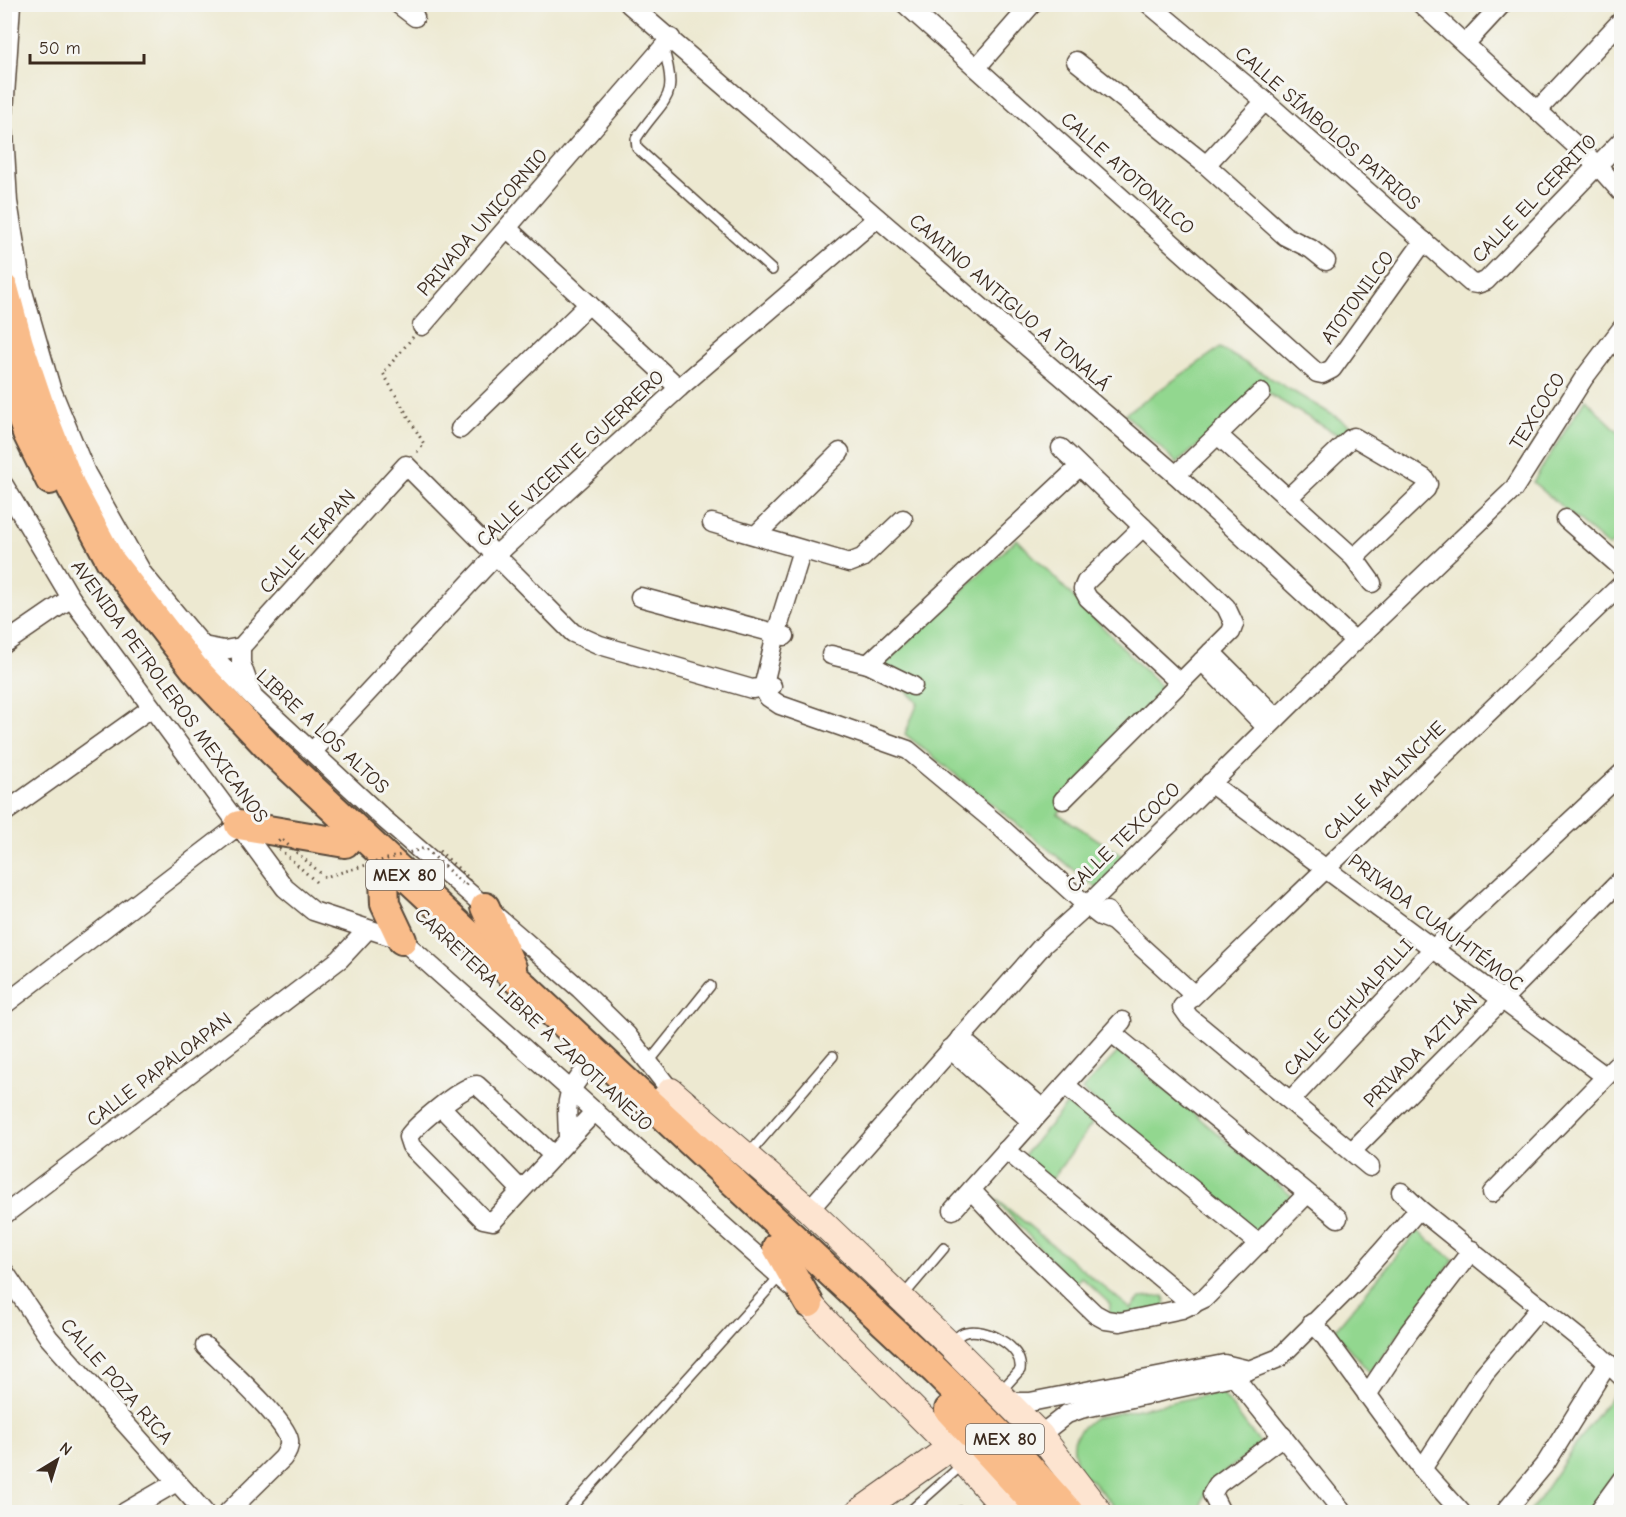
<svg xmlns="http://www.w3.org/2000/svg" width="1626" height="1517" font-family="'Comic Neue',sans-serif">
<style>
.green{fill:#92d78f;stroke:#668056;stroke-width:1.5}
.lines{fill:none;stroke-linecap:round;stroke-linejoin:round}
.lane-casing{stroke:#564739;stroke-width:12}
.street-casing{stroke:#564739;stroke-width:21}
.secondary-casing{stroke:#564739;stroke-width:28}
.primary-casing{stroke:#564739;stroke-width:32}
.path{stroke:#564739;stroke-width:3;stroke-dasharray:1.5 4.5;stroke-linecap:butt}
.lane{stroke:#fff;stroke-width:9}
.street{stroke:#fff;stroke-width:18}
.secondary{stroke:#fde4d0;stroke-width:26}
.primary{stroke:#f9bc8a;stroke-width:28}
.path-bridge{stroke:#564739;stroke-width:3;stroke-dasharray:1.5 4.5;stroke-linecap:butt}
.labels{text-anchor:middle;stroke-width:6;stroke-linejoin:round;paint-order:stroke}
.shield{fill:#f6f6f2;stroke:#73675e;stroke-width:1.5}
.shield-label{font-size:18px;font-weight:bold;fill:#3b2a1e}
.street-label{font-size:20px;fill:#3b2a1e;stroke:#f6f6f2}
</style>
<rect width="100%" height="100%" fill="#f6f6f2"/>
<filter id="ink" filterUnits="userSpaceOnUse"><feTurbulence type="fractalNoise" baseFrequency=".0167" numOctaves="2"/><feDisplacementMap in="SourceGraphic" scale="12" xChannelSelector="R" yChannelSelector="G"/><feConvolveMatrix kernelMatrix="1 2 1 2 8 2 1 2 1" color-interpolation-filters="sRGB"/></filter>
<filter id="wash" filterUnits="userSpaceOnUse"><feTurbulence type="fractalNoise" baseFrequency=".008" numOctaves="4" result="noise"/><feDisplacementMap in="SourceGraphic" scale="24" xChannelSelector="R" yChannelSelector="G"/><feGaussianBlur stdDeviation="1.35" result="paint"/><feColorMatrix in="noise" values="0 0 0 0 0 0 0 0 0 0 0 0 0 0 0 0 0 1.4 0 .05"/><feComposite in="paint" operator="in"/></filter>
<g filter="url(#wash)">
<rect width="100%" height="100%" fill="#ede9d1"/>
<g class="green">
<path d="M1220,348L1353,427L1343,438L1264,391L1177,463L1125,414Z"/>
<path d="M1585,399L1621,434V535L1609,547L1533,482Z"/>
<path d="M1017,539L1162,688L1058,814L1131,861L1099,890L905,734L918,703L882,666Z"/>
<path d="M1119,1051L1297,1200L1258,1241L1082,1090Z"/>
<path d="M1068,1103L1092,1124L1050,1182L1021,1159Z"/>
<path d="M990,1194L1131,1309L1140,1298L1164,1296L1166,1307L1109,1317L1110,1304L1081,1277L1074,1285Z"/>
<path d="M1417,1231L1454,1260L1370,1373L1334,1331Z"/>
<path d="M1619,1387L1622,1389L1621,1467L1589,1512H1530L1587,1428Z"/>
<path d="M1221,1392L1262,1446C1240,1462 1199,1482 1201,1512H1119L1092,1481L1080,1474C1072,1445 1067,1438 1094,1418Z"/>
</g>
</g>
<g filter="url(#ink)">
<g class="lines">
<g class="lane-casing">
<g id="lane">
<path d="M663,47C680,102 664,96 636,139L637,148L772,270"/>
<path d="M649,1062L710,986"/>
<path d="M748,1155L833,1056"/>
<path d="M903,1296L944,1248"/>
<path d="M952,1343C956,1339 959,1333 966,1332C984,1327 1024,1346 1020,1370L1000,1392"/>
<path d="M567,1512L780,1276"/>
<path d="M909,1512L963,1464"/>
<path d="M957,1512L965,1511"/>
</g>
</g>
<g class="street-casing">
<g id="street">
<path d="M398,4L415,17"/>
<path d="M629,4L1176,475L1355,641"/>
<path d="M905,4L1317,373L1322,374L1332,369L1424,241"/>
<path d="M1149,4L1265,101L1471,283L1477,284L1486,281L1622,140"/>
<path d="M1421,4L1598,166L1622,193"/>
<path d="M1465,44L1502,4"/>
<path d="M1076,61L1206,165L1285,236L1311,249L1326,261"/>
<path d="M977,67L1032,4"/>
<path d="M1538,110L1622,20"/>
<path d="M4,112L11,4"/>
<path d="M4,132L8,202L22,288L51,388L86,473L143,574L203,646L254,698L385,820L580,989L627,1035L671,1091"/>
<path d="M1206,165L1265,101"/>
<path d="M507,228L679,388"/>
<path d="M422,326L671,38"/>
<path d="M460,429L589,304"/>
<path d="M1219,436L1354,558L1372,583"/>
<path d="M1061,448L1226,607L1234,624L1231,632L1063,800"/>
<path d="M1176,475L1261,393"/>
<path d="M4,485L71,598L285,888L313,911L402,940L792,1287"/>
<path d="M1288,498L1350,439L1354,437L1424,478L1428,484L1426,489L1354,558"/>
<path d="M1566,519L1622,568"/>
<path d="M712,523L849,563L862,558L903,519"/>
<path d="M1143,527L1086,582L1083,589L1088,598L1180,683"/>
<path d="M756,535L840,452"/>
<path d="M802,550L776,634L763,688L768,697L780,705L908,750L997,824L1086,905L1100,916L1113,921"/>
<path d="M640,597L785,636"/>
<path d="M4,644L71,598"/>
<path d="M203,646L224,650L241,647L406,465L573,633L600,645L752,689L772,686"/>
<path d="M241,647V663L252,694"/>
<path d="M1211,652L1277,718"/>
<path d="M831,655L868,664L913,686"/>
<path d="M1202,661L1267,728"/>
<path d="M868,664L1079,467"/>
<path d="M313,751L495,556L679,388L877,218"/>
<path d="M1210,783L1605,1076"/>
<path d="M4,813L151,708"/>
<path d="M1107,911L1113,921L1193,994"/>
<path d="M4,1005L239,825"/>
<path d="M1112,1033L1338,1218"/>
<path d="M960,1038L1043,1109"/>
<path d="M950,1049L1032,1122"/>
<path d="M1065,1085L1259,1244"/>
<path d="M1291,1100L1434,948L1622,773"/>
<path d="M441,1107L521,1190"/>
<path d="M568,1137C567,1102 563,1096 587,1068"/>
<path d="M1006,1150L1193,1305"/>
<path d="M1353,1150L1622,879"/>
<path d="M553,1155L477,1085C463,1085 416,1125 408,1137L411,1146L483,1219L493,1221L595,1111"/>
<path d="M1370,1167L1189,1017L1182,1007L1622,584"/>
<path d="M971,1190L1017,1239L1095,1314L1106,1320L1120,1322L1182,1309L1205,1298L1307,1194"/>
<path d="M1401,1192L1419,1209L1597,1353L1622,1377"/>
<path d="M1492,1193L1622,1060"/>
<path d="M809,1210L1044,944L1095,898L1355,641L1513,490L1584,378L1622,328"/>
<path d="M953,1210L1122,1021"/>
<path d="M4,1215L340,959L367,930"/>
<path d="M4,1271L49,1338L204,1512"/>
<path d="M1312,1323L1323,1334L1422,1469L1461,1512"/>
<path d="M205,1346C222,1363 285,1419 289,1440C290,1447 287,1452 283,1458L228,1512"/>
<path d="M1228,1369L1343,1512"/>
<path d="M1367,1395L1409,1332L1472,1250"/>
<path d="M1007,1402H1030L1224,1364L1249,1370"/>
<path d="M1040,1435L1067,1414L1081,1409L1234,1376L1279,1358L1355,1282L1419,1209"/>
<path d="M1422,1469L1484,1374L1541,1307"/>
<path d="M125,1512L175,1483"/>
<path d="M1221,1512L1212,1494L1218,1484L1283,1436"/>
<path d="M1505,1512L1546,1463L1608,1363"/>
<path d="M1598,1512L1622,1479"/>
</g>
</g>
<g class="secondary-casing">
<g id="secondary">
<path d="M655,1109L671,1091L809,1210L950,1345L1040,1435L1099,1512"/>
<path d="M809,1303L829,1325L951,1447L1008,1512"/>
<path d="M859,1512L951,1447"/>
</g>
</g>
<g class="primary-casing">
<g id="primary">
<path d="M4,288L19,344L44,418L72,489L110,560L194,668L272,751L936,1371L1002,1437L1069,1512"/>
<path d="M4,366L27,433L50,480"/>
<path d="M239,825L345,843"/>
<path d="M384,880L385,904L402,940"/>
<path d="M485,907L512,968"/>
<path d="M777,1247L809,1303"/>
<path d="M949,1410L1043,1512"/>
</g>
</g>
<path class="path" d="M413,337L383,373L424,444L417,452"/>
<use href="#lane" class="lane"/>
<use href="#street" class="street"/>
<use href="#secondary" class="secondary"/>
<use href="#primary" class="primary"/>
<path class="path-bridge" d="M316,882L275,845L281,839L325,877L425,848L465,886L470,879L437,849"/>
</g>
</g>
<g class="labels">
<g class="shield">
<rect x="366" y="860" width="78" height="30" rx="4.5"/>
<rect x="966" y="1424" width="78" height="30" rx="4.5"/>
</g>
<g class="shield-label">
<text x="405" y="881">MEX 80</text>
<text x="1005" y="1445">MEX 80</text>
</g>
<g class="street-label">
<text transform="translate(1328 128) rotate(41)" y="7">CALLE SÍMBOLOS PATRIOS</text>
<text transform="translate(1128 173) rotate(42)" y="7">CALLE ATOTONILCO</text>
<text transform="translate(1534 198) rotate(-46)" y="7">CALLE EL CERRITO</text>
<text transform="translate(482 222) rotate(-49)" y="7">PRIVADA UNICORNIO</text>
<text transform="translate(1357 297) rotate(-54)" y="7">ATOTONILCO</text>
<text transform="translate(1010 302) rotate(41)" y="7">CAMINO ANTIGUO A TONALÁ</text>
<text transform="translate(1537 411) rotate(-58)" y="7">TEXCOCO</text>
<text transform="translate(570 458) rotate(-43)" y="7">CALLE VICENTE GUERRERO</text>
<text transform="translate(307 541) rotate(-48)" y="7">CALLE TEAPAN</text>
<text transform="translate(170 691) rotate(54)" y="7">AVENIDA PETROLEROS MEXICANOS</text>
<text transform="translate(323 731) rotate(43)" y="7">LIBRE A LOS ALTOS</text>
<text transform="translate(1384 780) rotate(-44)" y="7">CALLE MALINCHE</text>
<text transform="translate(1123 837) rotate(-44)" y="7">CALLE TEXCOCO</text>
<text transform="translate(1436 922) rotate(37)" y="7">PRIVADA CUAUHTÉMOC</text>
<text transform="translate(1348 1007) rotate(-47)" y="7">CALLE CIHUALPILLI</text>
<text transform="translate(534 1019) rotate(43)" y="7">CARRETERA LIBRE A ZAPOTLANEJO</text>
<text transform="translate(1420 1050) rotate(-45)" y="7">PRIVADA AZTLÁN</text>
<text transform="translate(159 1069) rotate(-37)" y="7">CALLE PAPALOAPAN</text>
<text transform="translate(117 1381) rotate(49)" y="7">CALLE POZA RICA</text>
</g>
</g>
<rect width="1626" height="1517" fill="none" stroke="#f6f6f2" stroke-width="24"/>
<g transform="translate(57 1460) rotate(38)" stroke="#f6f6f2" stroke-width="4.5" paint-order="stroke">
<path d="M0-4.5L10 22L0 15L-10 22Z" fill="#3b2a1e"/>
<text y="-9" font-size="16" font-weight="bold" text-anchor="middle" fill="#3b2a1e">N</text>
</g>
<path d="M30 54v9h114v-9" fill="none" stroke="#3b2a1e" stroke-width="3"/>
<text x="39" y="54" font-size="18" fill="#3b2a1e" stroke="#f6f6f2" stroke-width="4.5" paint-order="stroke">50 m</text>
</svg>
